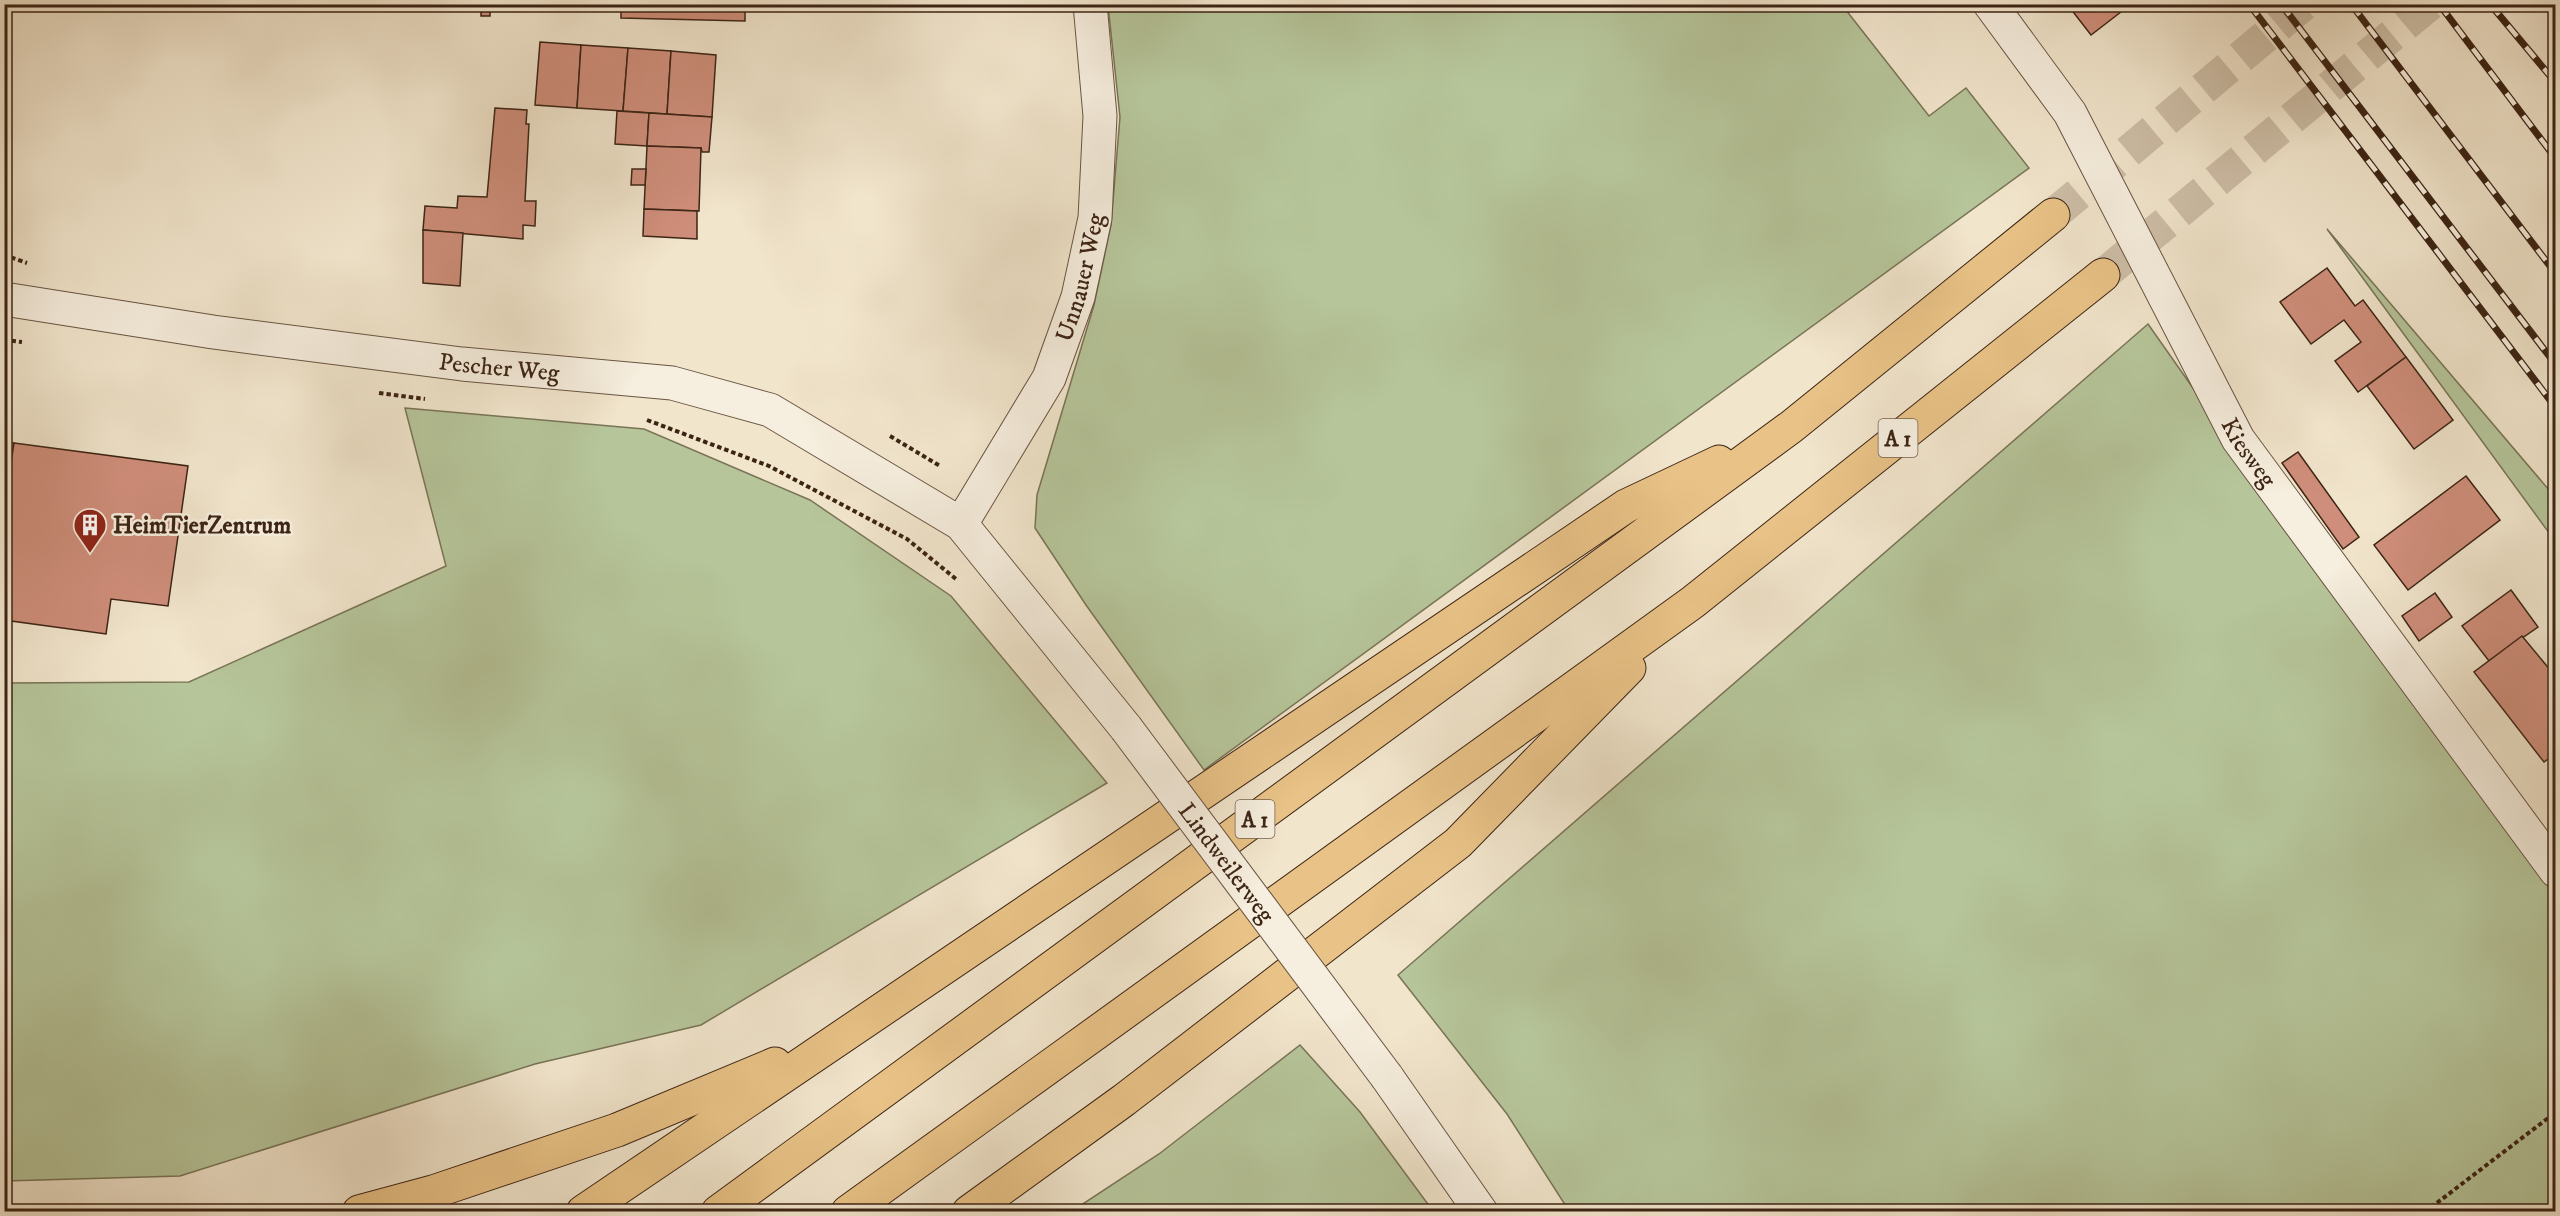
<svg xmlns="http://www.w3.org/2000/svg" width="2560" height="1216" font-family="'IM FELL DW Pica',serif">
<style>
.green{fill:#b6c59a;stroke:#797457;stroke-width:1.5}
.building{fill:#cf8e7b;stroke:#3c2414;stroke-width:1.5}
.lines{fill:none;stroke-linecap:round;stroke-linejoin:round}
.highway-tunnel{stroke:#cdbea7;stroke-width:33;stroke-dasharray:33 16;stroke-linecap:butt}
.minor-casing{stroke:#695442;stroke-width:35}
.highway-casing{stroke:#3c2414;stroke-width:35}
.path{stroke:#3c2414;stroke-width:4;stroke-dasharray:4.5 3;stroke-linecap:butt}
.minor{stroke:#f6eede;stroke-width:33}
.highway{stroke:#e8c286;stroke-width:33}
.rail-casing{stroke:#3c2414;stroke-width:7}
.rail{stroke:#f6eede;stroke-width:4.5;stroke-dasharray:14;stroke-linecap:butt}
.minor-bridge-casing{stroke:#695442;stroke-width:35;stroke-linecap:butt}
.minor-bridge{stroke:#f6eede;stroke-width:33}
.labels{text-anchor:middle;stroke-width:5;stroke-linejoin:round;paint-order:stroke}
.shield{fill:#f6eede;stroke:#746151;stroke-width:1.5}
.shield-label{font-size:22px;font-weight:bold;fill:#3c2414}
.street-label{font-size:24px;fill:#3c2414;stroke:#f6eede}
.poi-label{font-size:24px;font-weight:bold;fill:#3c2414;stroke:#f6eede;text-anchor:start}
</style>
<rect width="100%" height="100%" fill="#f1e5cc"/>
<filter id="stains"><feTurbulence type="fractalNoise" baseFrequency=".00333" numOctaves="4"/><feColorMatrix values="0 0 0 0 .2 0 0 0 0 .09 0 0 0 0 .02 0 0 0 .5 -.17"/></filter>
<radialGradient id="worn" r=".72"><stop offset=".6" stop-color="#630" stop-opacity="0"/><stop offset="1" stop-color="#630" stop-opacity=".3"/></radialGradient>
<g class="green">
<path d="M1108,5H1842L1929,116L1966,88L2029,168L1204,770L1086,605L1035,528L1037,495L1094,305L1111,225L1120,117Z"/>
<path d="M2327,229L2555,497V541Z"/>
<path d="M2148,324L2226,435L2555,882V1211H1569L1507,1114L1398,975Z"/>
<path d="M405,408L644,429L810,500L951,596L1107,783L701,1025L535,1064L180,1176L5,1181V683L189,682L446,566Z"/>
<path d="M1300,1045L1360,1112L1433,1211H1072L1159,1154Z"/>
</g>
<g class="building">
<path d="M425,4H499V11L490,10V16H481V10L425,9Z"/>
<path d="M621,4H745V21L621,18Z"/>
<path d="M2067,4H2130V5L2091,35Z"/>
<path d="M540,42L581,45L577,108L535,105Z"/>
<path d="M581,45L628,48L623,111L577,108Z"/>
<path d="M628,48L671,51L667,114L623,111Z"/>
<path d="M671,51L716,55L712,117L667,114Z"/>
<path d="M495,108L527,110L526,124H529L525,201H536L535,226L523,225V239L423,230L425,206L457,208L458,196L487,197Z"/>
<path d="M617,111L649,113L647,146L615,144Z"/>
<path d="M649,113L712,117L709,152H702L701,148L647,146Z"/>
<path d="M647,146L701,148L699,211L644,209Z"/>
<path d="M632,169H646L645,185H631Z"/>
<path d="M644,209L697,211V239L643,236Z"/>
<path d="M423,230L463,233L460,286L423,283Z"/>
<path d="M2327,268L2355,306L2363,300L2406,357L2358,392L2335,361L2361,342L2344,320L2311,344L2280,302Z"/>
<path d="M2406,357L2453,420L2414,449L2367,386Z"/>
<path d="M4,441L14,443L4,509Z"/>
<path d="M14,443L188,466L168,606L111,599L106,634L4,620V509Z"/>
<path d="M2298,452L2359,537L2343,549L2282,463Z"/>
<path d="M2466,476L2500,520L2408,590L2374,545Z"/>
<path d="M2511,590L2538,627L2489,661L2462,626Z"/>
<path d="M2435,593L2452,617L2419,641L2402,616Z"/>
<path d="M2522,636L2556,677V753L2544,762L2474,672Z"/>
</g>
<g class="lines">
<g class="highway-tunnel">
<path d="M2053,215L2304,4"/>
<path d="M2103,275L2430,4"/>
</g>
<g class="minor-casing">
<g id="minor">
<path id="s1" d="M1990,4L2070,113L2238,439L2556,871"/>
<path id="s2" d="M4,299L213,332L462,364L672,383L770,410L961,524L1126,728"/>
<path id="s3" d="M961,524L1049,378L1078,297L1095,218L1100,116L1090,4"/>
<path d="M1387,1077L1481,1212"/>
</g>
</g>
<g class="highway-casing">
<g id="highway">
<path d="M359,1212L433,1192L617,1130L775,1064"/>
<path d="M583,1212L1626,506L1719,462"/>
<path d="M718,1212L1791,427L2053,215"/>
<path d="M848,1212L1693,602L2103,275"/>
<path d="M969,1212L1124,1100L1458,843L1629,668"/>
</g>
</g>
<g class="path">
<path d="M4,255L27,263"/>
<path d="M4,340L22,342"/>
<path d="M379,393L425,399"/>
<path d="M647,420L769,466L907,539L956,579"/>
<path d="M890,436L940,466"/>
<path d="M2425,1212L2556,1112"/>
</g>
<use href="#minor" class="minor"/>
<use href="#highway" class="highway"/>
<g class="rail-casing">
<g id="rail">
<path d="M2249,4L2556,408"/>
<path d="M2281,4L2556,365"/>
<path d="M2351,4L2556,274"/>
<path d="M2439,4L2556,159"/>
<path d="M2490,4L2556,83"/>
<path d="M2545,4L2556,17"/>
</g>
</g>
<use href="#rail" class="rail"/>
<g class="minor-bridge-casing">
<g id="minor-bridge">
<path id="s4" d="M1126,728L1387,1077"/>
</g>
</g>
<use href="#minor-bridge" class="minor-bridge"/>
</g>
<defs>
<g id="building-pin" transform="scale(1.725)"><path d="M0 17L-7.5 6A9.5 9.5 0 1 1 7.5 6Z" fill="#8f2418" stroke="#f6eede"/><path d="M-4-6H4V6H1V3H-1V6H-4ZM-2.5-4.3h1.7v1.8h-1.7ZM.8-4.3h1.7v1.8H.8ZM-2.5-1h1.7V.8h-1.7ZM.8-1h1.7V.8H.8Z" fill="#fff"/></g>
</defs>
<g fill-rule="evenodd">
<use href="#building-pin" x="90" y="525"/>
</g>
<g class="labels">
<g class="shield">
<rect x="1878.5" y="419" width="39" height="38" rx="4.5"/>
<rect x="1235.5" y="800" width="39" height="38" rx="4.5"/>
</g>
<g class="shield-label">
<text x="1898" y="446">A 1</text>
<text x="1255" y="827">A 1</text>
</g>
<g class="street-label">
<text dy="8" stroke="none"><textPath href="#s3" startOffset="276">Unnauer Weg</textPath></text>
<text dy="8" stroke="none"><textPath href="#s2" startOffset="500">Pescher Weg</textPath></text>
<text dy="8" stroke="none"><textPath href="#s1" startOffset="519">Kiesweg</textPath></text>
<text dy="8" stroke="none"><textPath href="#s4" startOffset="168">Lindweilerweg</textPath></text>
</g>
<g class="poi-label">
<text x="113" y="533">HeimTierZentrum</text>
</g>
</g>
<rect width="2560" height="1216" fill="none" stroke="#f1e5cc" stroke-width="24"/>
<rect x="6" y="6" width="2548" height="1204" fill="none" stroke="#3c2414" stroke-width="3"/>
<rect x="12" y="12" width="2536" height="1192" fill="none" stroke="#3c2414" stroke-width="1.5"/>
<rect width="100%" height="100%" filter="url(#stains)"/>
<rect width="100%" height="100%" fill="url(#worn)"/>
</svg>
